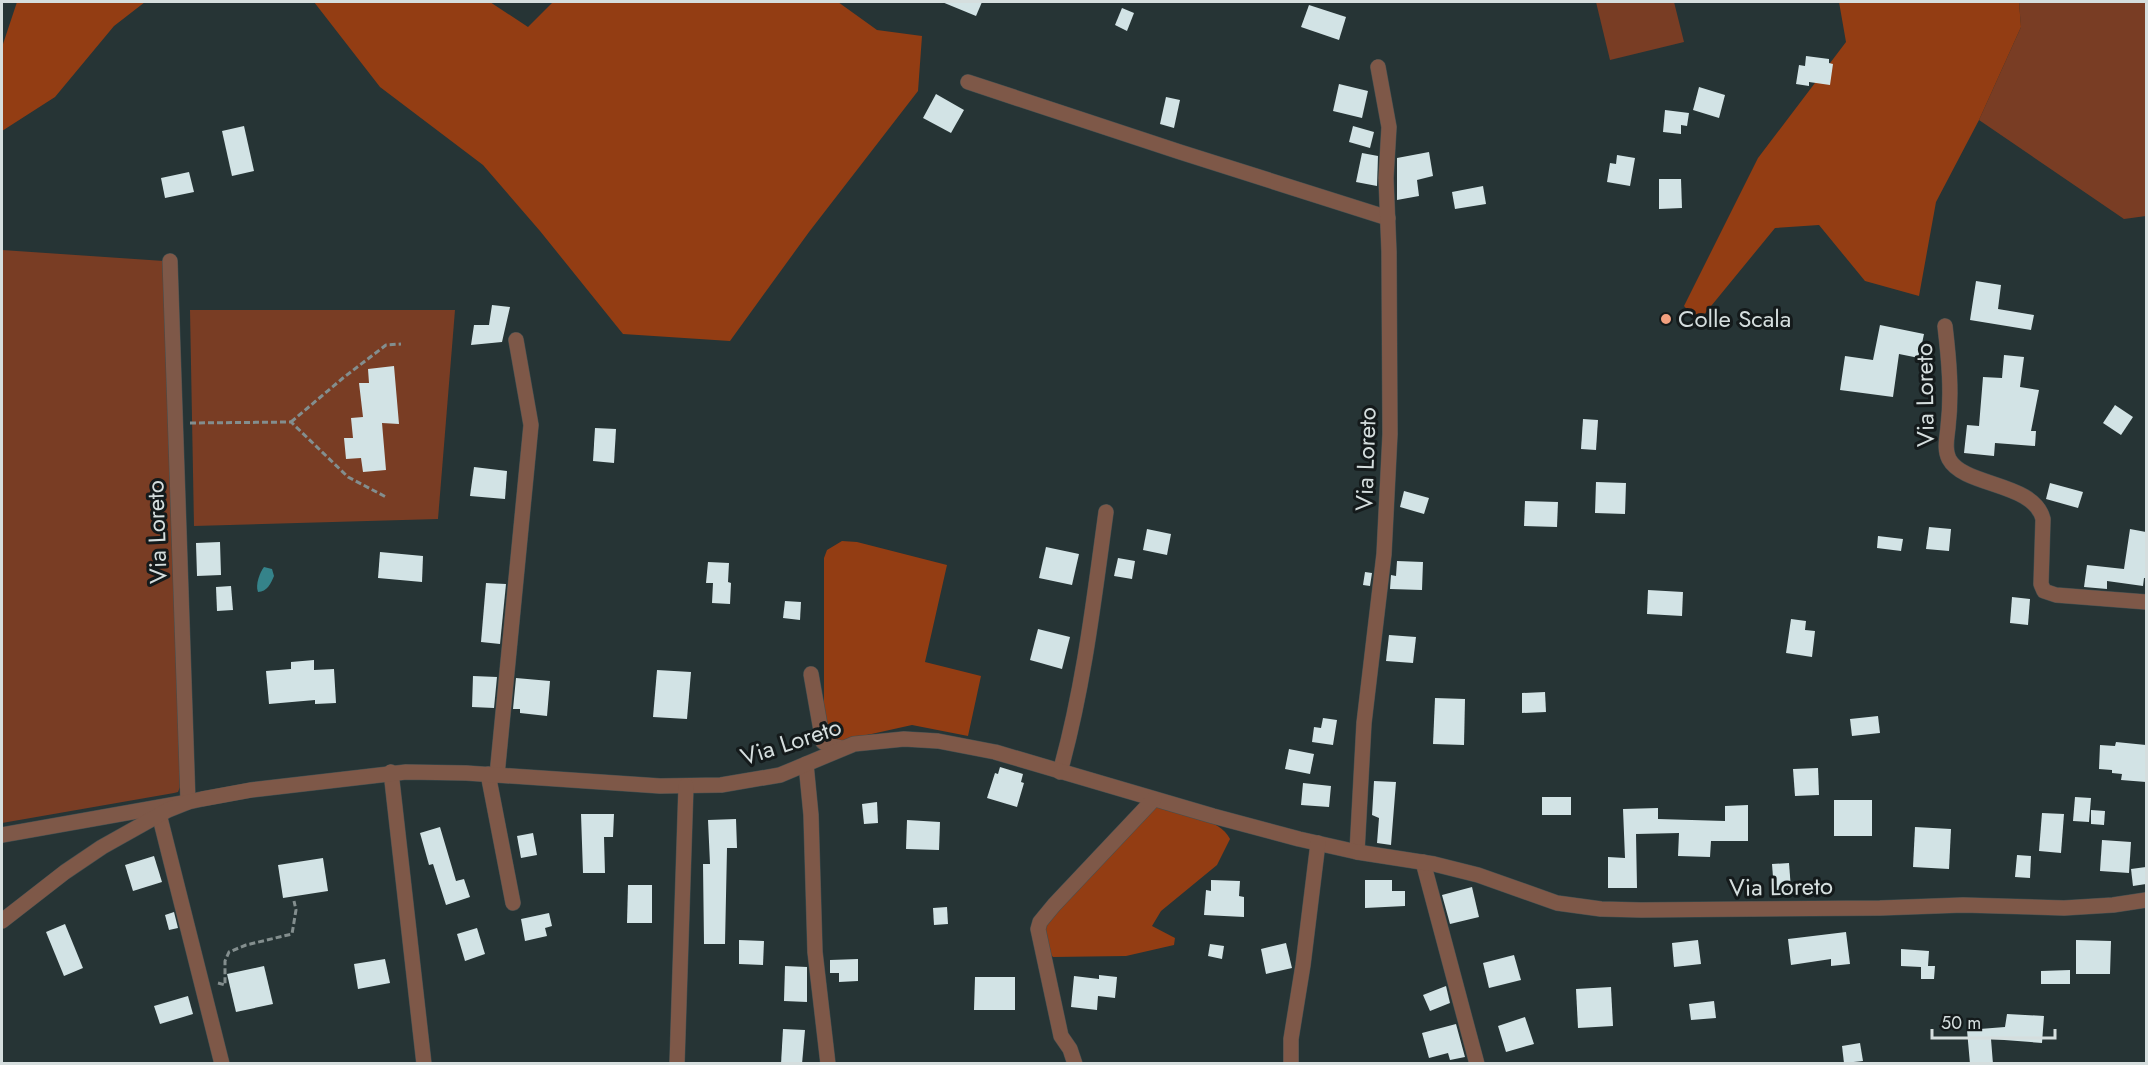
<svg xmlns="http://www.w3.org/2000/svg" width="2148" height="1065" font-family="Jost,sans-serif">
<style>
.green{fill:#793d24}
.forest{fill:#933d13}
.water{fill:#35838a}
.building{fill:#d2e3e5}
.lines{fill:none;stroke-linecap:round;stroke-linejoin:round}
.minor-casing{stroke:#424f50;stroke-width:16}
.path{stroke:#838e8e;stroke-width:3;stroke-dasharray:6 3;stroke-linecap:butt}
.minor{stroke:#7e5848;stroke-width:15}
.poi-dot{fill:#f2a07f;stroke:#141a1b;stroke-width:2}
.labels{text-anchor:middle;stroke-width:6;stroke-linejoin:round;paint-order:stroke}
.poi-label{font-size:24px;fill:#d5dede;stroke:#141a1b;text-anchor:start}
.street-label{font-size:24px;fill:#d5dede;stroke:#141a1b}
</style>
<rect width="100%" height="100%" fill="#263435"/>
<g class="green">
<path d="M1596,2H1674L1684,42L1610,60Z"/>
<path d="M2019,2H2146V216L2124,219L1979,120L2021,27Z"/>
<path d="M2,250L164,261L180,787L178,792L174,793L2,823Z"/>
<path d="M190,310H455L438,519L194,526Z"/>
</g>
<g class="forest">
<path d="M17,2H145L114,26L55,97L2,131V47Z"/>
<path d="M314,2H490L528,27L553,2H838L877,30L922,36L918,91L809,232L730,341L623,334L540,231L483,165L380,87Z"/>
<path d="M1839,2H2019L2021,27L1979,120L1936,202L1919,296L1865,281L1819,225L1775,228L1698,322L1684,306L1758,158L1846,42Z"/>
<path d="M842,541L857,542L947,565L925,662L981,676L968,736L912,725L840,741L830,736L824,723V558L827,550Z"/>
<path d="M1152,806H1159C1180,813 1220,818 1230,839L1217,865L1161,911L1152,926L1175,938L1174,945L1126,956L1053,957L1047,950L1044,925Z"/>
</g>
<path class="water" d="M264,567L272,569L274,576C271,583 267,592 258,592C255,585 260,572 264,567Z"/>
<g class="building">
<path d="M942,2H982L976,16Z"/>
<path d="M1309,5L1346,17L1339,40L1301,27Z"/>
<path d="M1122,8L1134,13L1127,31L1115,25Z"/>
<path d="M1806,56L1829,59V63L1833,64L1830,85L1809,82V86L1796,84L1799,65L1805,66Z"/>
<path d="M1339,84L1368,91L1362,118L1333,111Z"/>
<path d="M1699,87L1725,95L1719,118L1693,110Z"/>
<path d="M936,94L964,110L951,133L923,118Z"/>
<path d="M1166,97L1180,100L1174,128L1160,124Z"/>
<path d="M1665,110L1689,113L1687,126L1681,125V134L1663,132Z"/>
<path d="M244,126L254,171L232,176L222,131Z"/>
<path d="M1353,126L1374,132L1370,148L1349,142Z"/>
<path d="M1429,152L1433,176L1417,180L1419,196L1397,200V158Z"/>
<path d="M1362,153L1378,156L1377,186L1356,182Z"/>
<path d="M1617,155L1635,158L1630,186L1607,182L1610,163L1616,164Z"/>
<path d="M189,172L194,192L165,198L161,178Z"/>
<path d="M1659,179H1681L1682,208L1659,209Z"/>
<path d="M1483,186L1486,204L1455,209L1452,192Z"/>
<path d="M1976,281L2001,285L1998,309L2034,315L2031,330L1970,320Z"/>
<path d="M492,305L510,307L502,342L471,345L474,325H489Z"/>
<path d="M1880,325L1924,334L1919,358L1899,354L1893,397L1840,390L1845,356L1873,360Z"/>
<path d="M2004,355L2024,357L2020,387L2039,390L2031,431H2036L2035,446L1995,443L1994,456L1964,453L1967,425L1979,426L1983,377L2002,378Z"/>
<path d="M394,366L399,424L382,423L386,470L363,472L361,458L346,459L344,438H353L351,418L363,417L359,383H369L368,369Z"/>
<path d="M2115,405L2133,417L2121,435L2103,423Z"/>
<path d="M1583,419L1598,420L1596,450L1581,449Z"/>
<path d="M595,428L616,429L614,463L593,461Z"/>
<path d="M474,467L507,471L505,499L470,496Z"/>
<path d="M1596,482L1626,483L1625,514L1595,513Z"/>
<path d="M2050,483L2083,492L2078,508L2046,499Z"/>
<path d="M1404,491L1429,498L1424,514L1400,507Z"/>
<path d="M1525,501L1558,502L1557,527L1524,526Z"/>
<path d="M1929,527L1951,529L1949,551L1926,549Z"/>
<path d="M1147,529L1171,534L1167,555L1143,550Z"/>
<path d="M2130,529L2146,532V578H2144L2143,586L2107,581V589L2084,587L2087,565L2124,569Z"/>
<path d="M1878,536L1903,539L1901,551L1877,548Z"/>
<path d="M220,542L221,575L197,576L196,543Z"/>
<path d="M1046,547L1079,554L1072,585L1039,578Z"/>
<path d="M380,552L423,556L422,582L378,578Z"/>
<path d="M1118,558L1135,561L1132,579L1114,576Z"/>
<path d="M1397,561L1423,562L1422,590L1390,589L1391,575L1396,576Z"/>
<path d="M708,562L729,563L728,582L731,583L730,604L712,603L713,583H706Z"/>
<path d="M1365,572L1372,573L1370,586L1363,585Z"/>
<path d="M486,583L506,584L500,644L481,642Z"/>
<path d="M231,586L233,610L217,611L216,587Z"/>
<path d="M1648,590L1683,592L1682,616L1647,614Z"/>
<path d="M2012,597L2030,599L2028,625L2010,623Z"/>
<path d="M785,601L801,602L800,620L783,618Z"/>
<path d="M1791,619L1806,621L1805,630L1815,631L1812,657L1786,653Z"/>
<path d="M1038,629L1070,637L1062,669L1030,660Z"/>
<path d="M1389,635L1416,637L1413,663L1386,661Z"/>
<path d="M314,660V670L334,669L336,703L315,704V700L269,704L266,671L291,669V662Z"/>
<path d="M657,670L691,672L687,719L653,717Z"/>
<path d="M473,676L497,677L494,708L472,707Z"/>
<path d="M516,678L550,681L547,716L520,713V709H513Z"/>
<path d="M1545,692L1546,712L1522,713V693Z"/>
<path d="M1435,698L1465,699L1464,745L1433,744Z"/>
<path d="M1878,716L1880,733L1852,736L1850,719Z"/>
<path d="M1323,718L1337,720L1333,745L1312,742L1314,727L1321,728Z"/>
<path d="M2116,742L2146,745V782L2121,780L2122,774L2112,773V770L2099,769L2100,745L2115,746Z"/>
<path d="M1289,749L1314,754L1310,774L1285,769Z"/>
<path d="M1000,767L1023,774L1021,782L1024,783L1017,807L987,798L995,773L998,774Z"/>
<path d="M1818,768L1819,795L1795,796L1793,769Z"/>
<path d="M1374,781L1396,782L1391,845L1377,843L1379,818L1372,815Z"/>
<path d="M1303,783L1331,786L1329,807L1301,805Z"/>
<rect x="1542" y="797" width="29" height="18"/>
<path d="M2075,797L2091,798L2089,822L2073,821Z"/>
<rect x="1834" y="800" width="38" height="36"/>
<path d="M877,802L878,823L864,824L862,804Z"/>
<path d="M1748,805V841H1711L1710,857L1678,856L1679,833L1636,834L1637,888H1608V857L1625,858L1623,809L1658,808V819L1725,821V806Z"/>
<path d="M2091,810L2105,811L2104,825L2091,824Z"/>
<path d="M2042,813L2064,814L2061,853L2039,851Z"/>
<path d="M581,814H614L613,837H604L605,873H583Z"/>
<path d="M736,819L737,848H727L725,944H704L703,864H710L708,820Z"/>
<path d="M907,820L940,822L939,850L906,849Z"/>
<path d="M440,827L456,881L464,879L470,897L446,905L433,864L429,865L420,833Z"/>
<path d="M1915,827L1951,829L1949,869L1913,867Z"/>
<path d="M533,833L537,855L521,858L517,836Z"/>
<path d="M2102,840L2131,842L2129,873L2100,871Z"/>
<path d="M2017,855L2031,856L2030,878L2015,877Z"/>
<path d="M154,856L162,882L133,891L125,865Z"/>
<path d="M323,858L328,891L283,898L278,865Z"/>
<path d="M1789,863L1791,889L1774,890L1772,864Z"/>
<path d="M2146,867V884L2133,886L2131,869Z"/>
<path d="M1211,880L1240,881L1239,896L1244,897V917L1204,915L1206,890L1211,891Z"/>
<path d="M1365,880H1392V891H1405V906L1365,908Z"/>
<path d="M628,885H652V923H627Z"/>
<path d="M1472,887L1479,917L1450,924L1442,895Z"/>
<path d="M947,907L948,924L934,925L933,908Z"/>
<path d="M174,912L178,928L169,930L165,915Z"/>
<path d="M549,913L552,926L545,928L547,936L525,941L521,919Z"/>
<path d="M65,924L83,968L64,976L46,932Z"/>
<path d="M477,928L485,954L465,961L457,934Z"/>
<path d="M1846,932L1850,964L1831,966V959L1791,965L1788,939Z"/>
<path d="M739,940L764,941L763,965L739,964Z"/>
<path d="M1698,940L1701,964L1674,967L1672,943Z"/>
<path d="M2076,940L2111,941L2110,974H2076Z"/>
<path d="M1286,943L1292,968L1266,974L1261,949Z"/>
<path d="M1210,944L1224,946L1222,959L1208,956Z"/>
<path d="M1901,949L1929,951L1928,966H1935L1934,979H1921V967L1901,966Z"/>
<path d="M1514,955L1521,980L1489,988L1483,963Z"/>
<path d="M385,959L390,983L358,989L354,964Z"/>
<path d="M858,959V981L839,982V973H830V960Z"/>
<path d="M264,966L273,1004L236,1012L227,974Z"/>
<path d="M785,966L807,967V1002L784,1001Z"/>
<path d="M2070,970V984H2041V971Z"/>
<path d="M1099,975L1117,977L1115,998L1098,996L1097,1010L1071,1007L1074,976L1099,979Z"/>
<path d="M975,977H1015V1010H974Z"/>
<path d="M1446,986L1450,1003L1430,1011L1423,995Z"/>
<path d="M1611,987L1613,1026L1578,1028L1576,989Z"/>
<path d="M188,996L193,1014L160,1024L154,1006Z"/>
<path d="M1714,1001L1716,1018L1691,1020L1689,1004Z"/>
<path d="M2007,1014L2044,1016L2042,1043L1991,1039L1993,1064H1970L1967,1030L2005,1027Z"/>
<path d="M1525,1017L1534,1044L1506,1052L1498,1026Z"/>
<path d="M1456,1024L1465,1057L1450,1060L1448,1053L1429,1058L1422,1033Z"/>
<path d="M783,1029L805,1030L802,1064H781Z"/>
<path d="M1860,1043L1863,1061L1844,1063L1842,1046Z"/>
</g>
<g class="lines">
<g class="minor-casing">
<g id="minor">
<path d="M968,82L1180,152L1388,218"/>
<path d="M1945,326C1949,360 1952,393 1948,427C1947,438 1944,449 1949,459C1964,487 2034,482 2043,519L2041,584L2044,591L2056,595L2146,602"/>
<path d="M811,674L823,742L831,746L842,748"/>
<path d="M806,764L811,815L815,952L828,1064"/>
<path d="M391,772L424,1064"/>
<path d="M1060,772C1084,686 1094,599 1106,512"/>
<path d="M488,774L513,903"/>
<path d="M497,775L531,425L516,340"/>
<path d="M159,814L222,1064"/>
<path d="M2,835L188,802L170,261"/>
<path d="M1357,852L1364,723L1384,554L1390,434L1389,252L1386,178L1389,127L1378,67"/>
<path d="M1423,862L1477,1064"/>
<path d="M2,921L65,872L102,847L168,810L188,802L202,799L251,790L406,772L466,773L660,786L721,785L780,775L854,744L904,739L938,741L995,752L1213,816L1299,839L1357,852L1434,864L1478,875L1557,903L1601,909L1641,910L1880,908L1963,905L2064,908L2113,905L2146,900"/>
<path d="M677,1064L686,786"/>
<path d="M1075,1064L1070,1049L1061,1036L1038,929L1040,922L1054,905L1154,799"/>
<path d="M1291,1064V1039L1303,965L1318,843"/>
</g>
</g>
<g class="path">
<path d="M291,422L343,378L386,345L401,344"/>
<path d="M190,423L291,422L348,477L386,497"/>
<path d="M218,983L225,985V961L229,952L246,945L292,934L296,910L294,901"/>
</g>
<use href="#minor" class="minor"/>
</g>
<circle class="poi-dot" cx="1666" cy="319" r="6"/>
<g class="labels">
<g class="poi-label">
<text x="1678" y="327">Colle Scala</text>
</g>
<g class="street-label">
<text transform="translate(1925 395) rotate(-91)" y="8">Via Loreto</text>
<text transform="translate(1366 459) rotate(-88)" y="8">Via Loreto</text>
<text transform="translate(157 532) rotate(-92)" y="8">Via Loreto</text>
<text transform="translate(791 742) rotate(-18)" y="8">Via Loreto</text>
<text transform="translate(1781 887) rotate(-1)" y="8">Via Loreto</text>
</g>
</g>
<rect width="2148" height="1065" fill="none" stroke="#d5dede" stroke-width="6"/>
<path d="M1932 1029v9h123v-9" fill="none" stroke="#d5dede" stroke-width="3"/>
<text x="1941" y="1029" font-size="18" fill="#d5dede" stroke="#141a1b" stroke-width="4.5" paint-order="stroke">50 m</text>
</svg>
